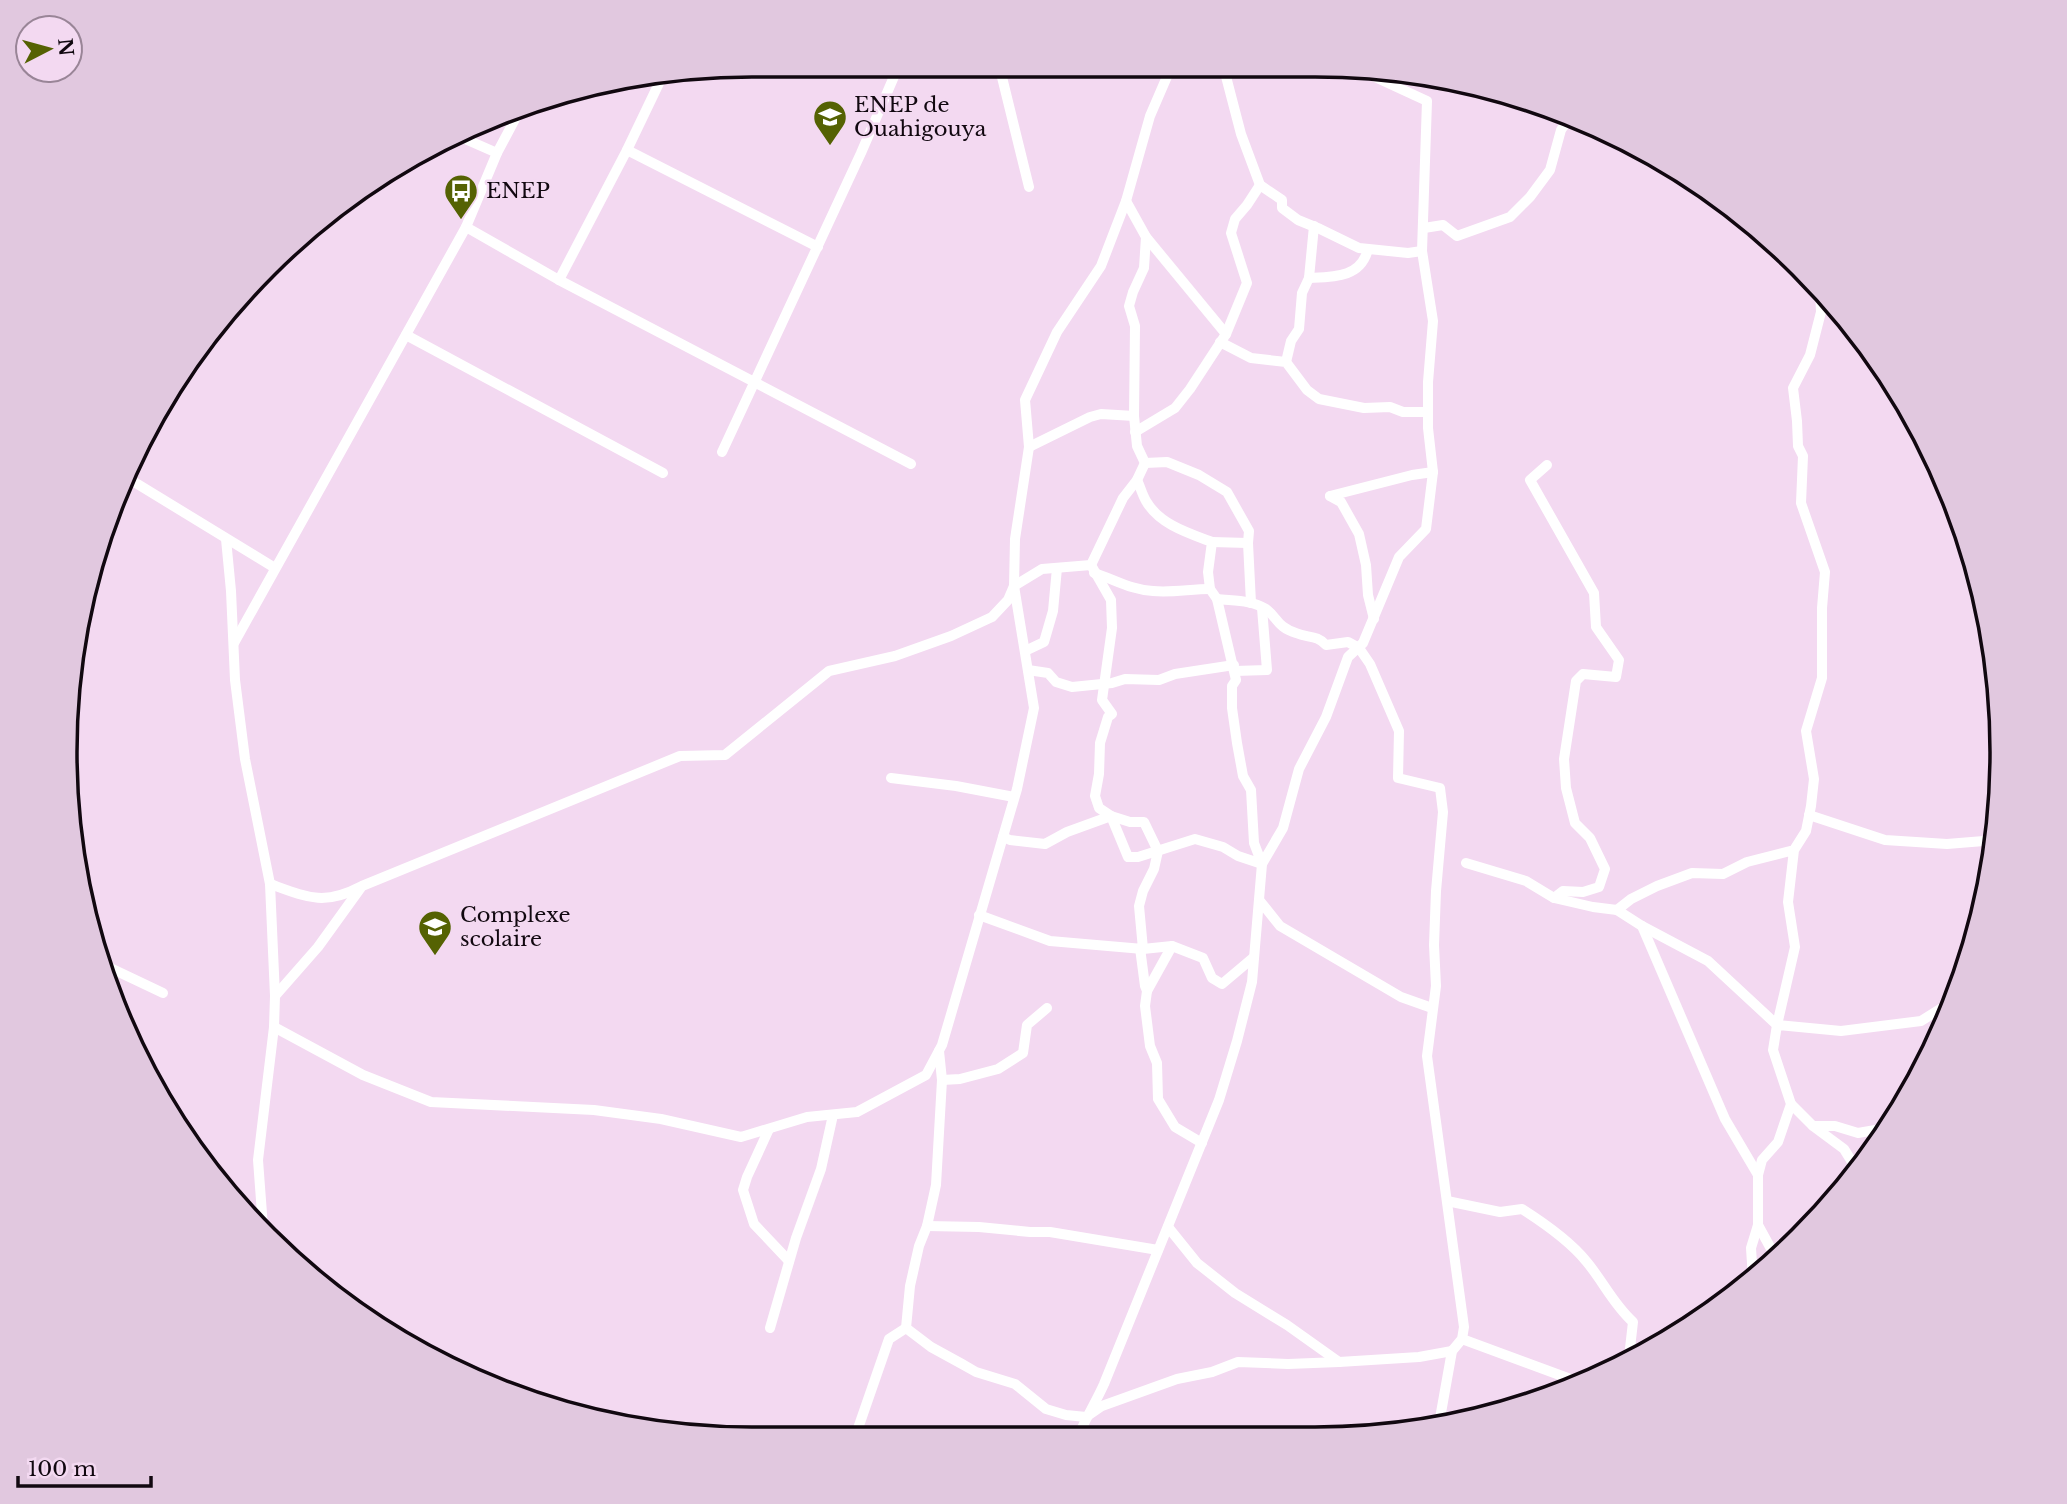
<svg xmlns="http://www.w3.org/2000/svg" width="2067" height="1504" font-family="'Libre Baskerville',serif">
<style>
.lines{fill:none;stroke-linecap:round;stroke-linejoin:round}
.minor{stroke:#fff;stroke-width:10}
.labels{text-anchor:middle;stroke-width:5;stroke-linejoin:round;paint-order:stroke}
.poi-label{font-size:21px;fill:#110810;stroke:#f3d9f1;text-anchor:start}
.rim{fill:none;stroke:#110810;stroke-width:3.5}
</style>
<rect width="100%" height="100%" fill="#f3d9f1"/>
<g class="lines">
<g class="minor">
<path d="M999,65L1029,187"/>
<path d="M1223,65L1241,134L1260,185L1282,200V208L1298,220L1320,229L1359,248L1408,253L1422,251"/>
<path d="M456,135L497,153"/>
<path d="M627,150L818,247"/>
<path d="M1126,201L1146,237L1226,334L1190,389L1175,408L1135,432"/>
<path d="M466,227L559,280L911,464"/>
<path d="M1424,228L1443,225L1457,236L1510,217L1530,197L1550,170L1561,130L1571,115"/>
<path d="M1309,278C1333,277 1361,278 1368,249"/>
<path d="M559,280L627,150L662,77"/>
<path d="M1226,334L1247,283L1231,233L1235,219L1247,205L1260,185"/>
<path d="M406,335L663,473"/>
<path d="M1220,342L1251,358L1286,362L1307,390L1319,399L1364,408L1390,407L1403,412H1428"/>
<path d="M1286,362L1291,341L1299,329L1302,293L1309,278L1314,226"/>
<path d="M1029,447L1090,417L1101,414L1134,416"/>
<path d="M722,452L861,153L899,65"/>
<path d="M1145,463L1137,446L1134,416L1135,326L1129,306L1133,292L1144,268L1146,237"/>
<path d="M1145,463L1167,462L1199,475L1227,492L1249,531L1248,543L1251,603"/>
<path d="M1547,465L1530,480L1594,593L1596,627L1619,660L1616,677L1583,674L1576,681L1564,759L1566,788L1575,823L1590,838L1605,869L1599,887L1583,892L1563,891L1554,898"/>
<path d="M126,477L275,568"/>
<path d="M1330,496L1341,502L1359,534L1366,565L1368,595L1374,619"/>
<path d="M1330,496L1412,475L1433,472"/>
<path d="M226,539L231,591L235,680L245,759L270,884L275,996L274,1027L258,1160L263,1227"/>
<path d="M1212,542L1248,543"/>
<path d="M1091,565L1111,600L1112,628L1102,700L1112,714L1108,717L1100,743L1099,774L1095,796L1099,808L1111,816L1128,857H1138L1195,839L1223,847L1238,856L1262,864L1254,843L1251,790L1243,776L1237,743L1232,708V686L1236,680L1217,599L1210,589L1208,572L1212,542C1188,533 1159,524 1146,501C1142,494 1140,486 1137,480"/>
<path d="M1094,573C1114,579 1131,590 1153,591C1171,593 1191,589 1210,589"/>
<path d="M1217,599C1233,601 1252,600 1266,609C1278,618 1277,627 1296,633C1308,638 1317,635 1326,645L1348,642L1359,648L1370,664L1399,731L1398,778L1440,788L1443,812L1436,891L1434,945L1436,986L1427,1056L1464,1327L1462,1339L1452,1351L1439,1424"/>
<path d="M234,643L466,227L497,153L522,106"/>
<path d="M1025,651L1044,642L1053,611L1057,568"/>
<path d="M1028,670L1048,673L1056,682L1072,687L1112,683L1125,679L1159,680L1175,674L1234,665"/>
<path d="M1235,671L1267,670L1262,608"/>
<path d="M891,778L956,786L1014,797"/>
<path d="M1809,815L1885,840L1947,844L1996,840"/>
<path d="M1003,837L1010,840L1045,844L1067,832L1111,816L1130,822H1144L1158,851L1154,869L1143,891L1139,906L1143,949"/>
<path d="M1794,850L1788,902L1795,947L1777,1025L1708,961L1642,926L1617,910L1631,899L1657,886L1692,873L1723,874L1747,862L1794,850L1806,831L1811,806L1814,779L1806,731L1822,678V608L1825,572L1801,503L1803,456L1798,446L1797,421L1793,388L1810,355L1821,312L1820,291"/>
<path d="M1466,863L1526,881L1554,898L1593,907L1617,910"/>
<path d="M270,884C306,897 324,906 360,887"/>
<path d="M1260,901L1280,926L1401,997L1432,1008"/>
<path d="M979,915L1050,941L1143,949L1172,946L1203,958L1212,978L1222,984L1254,957"/>
<path d="M1642,926L1725,1119L1758,1175V1225L1751,1248L1753,1279"/>
<path d="M1140,948L1145,986L1147,991L1145,1006L1150,1046L1157,1063L1158,1099L1175,1127L1202,1143"/>
<path d="M104,965L163,993"/>
<path d="M1147,991L1172,946"/>
<path d="M275,996L318,947L362,886L680,756L725,755L829,671L895,656L951,636L992,617L1008,600L1014,586L1042,569L1091,565L1123,498L1137,480L1145,463"/>
<path d="M274,1027L363,1075L431,1102L594,1110L661,1119L741,1137L807,1117L857,1112L926,1075L942,1045L1017,789L1034,708L1014,586L1015,539L1029,447L1025,400L1057,332L1101,266L1126,201L1150,116L1172,65"/>
<path d="M939,1051L942,1080L936,1185L927,1226L919,1246L910,1286L906,1328L931,1347L962,1364L976,1372L1015,1384L1046,1409L1066,1415L1086,1417L1102,1406L1177,1379L1212,1372L1238,1362L1288,1364L1339,1362"/>
<path d="M942,1080L960,1079L998,1069L1023,1053L1027,1025L1047,1008"/>
<path d="M1791,1104L1813,1126H1835L1858,1133L1887,1128"/>
<path d="M1813,1126L1844,1149L1857,1170"/>
<path d="M769,1129L747,1177L743,1190L754,1224L789,1261"/>
<path d="M1758,1175L1762,1160L1778,1142L1791,1104L1773,1050L1777,1025L1841,1031L1921,1021L1953,1001"/>
<path d="M1447,1201L1500,1212L1522,1209C1544,1223 1569,1240 1586,1261C1603,1281 1613,1304 1633,1322L1629,1357"/>
<path d="M1758,1225L1770,1247L1778,1256"/>
<path d="M927,1226L979,1227L1030,1232H1050L1158,1250"/>
<path d="M1168,1227L1197,1263L1235,1293L1287,1325L1339,1362L1419,1357L1452,1351"/>
<path d="M770,1328L796,1238L821,1169L833,1115"/>
<path d="M1462,1339L1584,1384"/>
<path d="M1079,1435C1086,1417 1096,1402 1104,1384L1219,1100L1237,1041L1252,982L1262,864L1283,828L1299,769L1326,717L1348,657L1363,643L1399,557L1426,529L1433,472L1428,428V382L1433,321L1422,251L1427,101L1362,71"/>
<path d="M855,1437L889,1339L906,1328"/>
</g>
</g>
<defs>
<g id="university-pin" transform="scale(1.75)"><path d="M0 17L-7.5 6A9.5 9.5 0 1 1 7.5 6Z" fill="#556203" stroke="#f3d9f1"/><path d="M0-5L7-2L0 1L-7-2ZM-4 1L0 2.5L4 1V4Q0 6-4 4Z" fill="#fff"/></g>
<g id="bus-pin" transform="scale(1.75)"><path d="M0 17L-7.5 6A9.5 9.5 0 1 1 7.5 6Z" fill="#556203" stroke="#f3d9f1"/><path d="M-5-6H5V4H4V6H2V4H-2V6H-4V4H-5ZM-3.5-4V0h7V-4ZM-3.5 1.2v1.5H-2V1.2ZM2 1.2v1.5H3.5V1.2Z" fill="#fff"/></g>
<g id="school-pin" transform="scale(1.75)"><path d="M0 17L-7.5 6A9.5 9.5 0 1 1 7.5 6Z" fill="#556203" stroke="#f3d9f1"/><path d="M0-5L7-2L0 1L-7-2ZM-4 1L0 2.5L4 1V4Q0 6-4 4Z" fill="#fff"/></g>
</defs>
<g fill-rule="evenodd">
<use href="#university-pin" x="830" y="117"/>
<use href="#bus-pin" x="461" y="191"/>
<use href="#school-pin" x="435" y="927"/>
</g>
<g class="labels">
<g class="poi-label">
<text x="854" y="112">ENEP de<tspan x="854" dy="24">Ouahigouya</tspan></text>
<text x="486" y="198">ENEP</text>
<text x="460" y="922">Complexe<tspan x="460" dy="24">scolaire</tspan></text>
</g>
</g>
<path d="M0 0H2067V1504H0ZM752 77H1315A675 675 0 0 1 1990 752V752A675 675 0 0 1 1315 1427H752A675 675 0 0 1 77 752V752A675 675 0 0 1 752 77Z" fill="#e1c8df" fill-rule="evenodd"/>
<path class="rim" d="M752 77H1315A675 675 0 0 1 1990 752V752A675 675 0 0 1 1315 1427H752A675 675 0 0 1 77 752V752A675 675 0 0 1 752 77Z"/>
<g transform="translate(49 49) rotate(84)"><circle r="33" fill="#f3d9f1" stroke="#998597" stroke-width="2"/>
<path d="M0-5L12 26L0 18L-12 26Z" fill="#556203"/>
<text y="-10" font-size="19" font-weight="bold" text-anchor="middle" fill="#110810">N</text>
</g>
<path d="M18 1476v10h133v-10" fill="none" stroke="#110810" stroke-width="3.5"/>
<text x="28" y="1476" font-size="21" fill="#110810" stroke="#f3d9f1" stroke-width="5" paint-order="stroke">100 m</text>
</svg>
